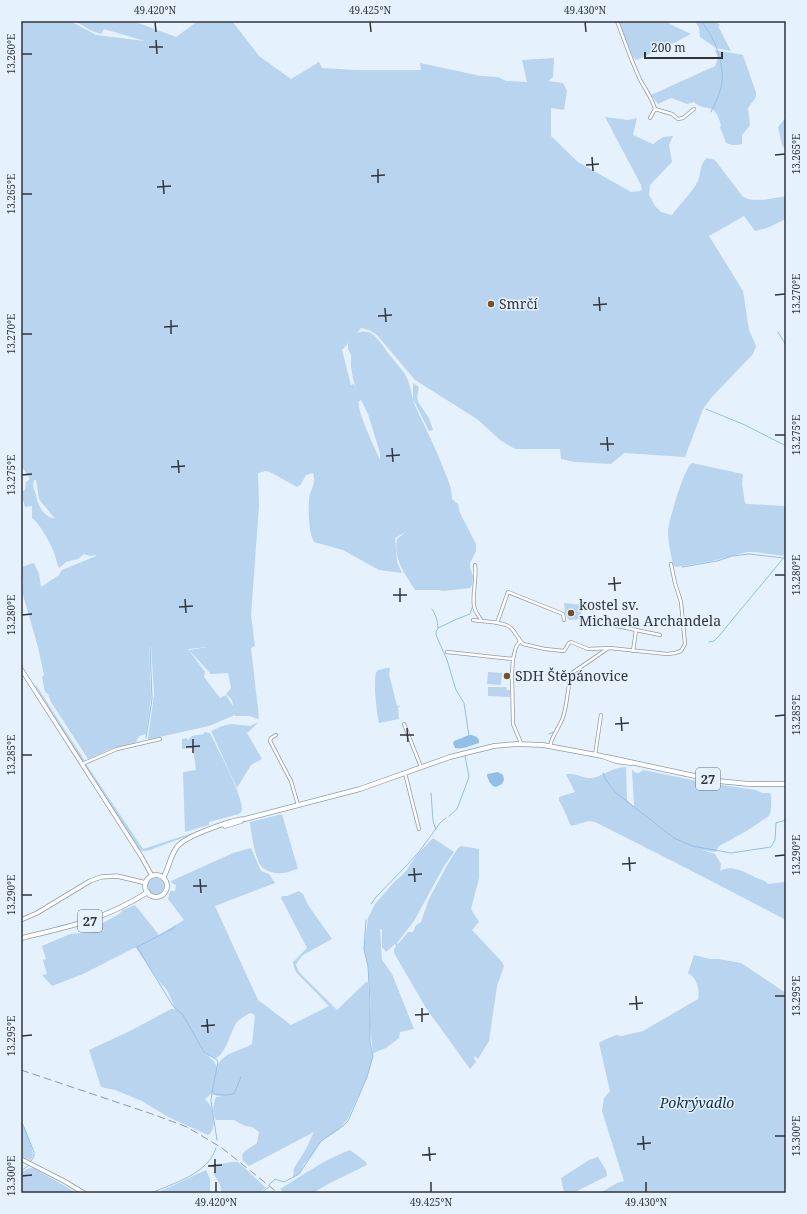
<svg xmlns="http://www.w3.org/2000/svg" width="807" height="1214" font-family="'Noto Serif',serif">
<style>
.green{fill:#b8d4ee;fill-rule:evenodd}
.water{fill:#92bfe8}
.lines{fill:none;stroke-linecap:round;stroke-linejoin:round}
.stream{stroke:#92bfe8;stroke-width:1}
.street-casing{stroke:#909ca7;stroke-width:4}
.secondary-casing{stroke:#909ca7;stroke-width:5}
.primary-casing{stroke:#909ca7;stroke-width:5.5}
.street{stroke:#fff;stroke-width:2.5}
.secondary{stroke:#fff;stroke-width:3.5}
.primary{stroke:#fff;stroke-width:4}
.rail{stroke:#8f99a1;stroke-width:1;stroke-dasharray:8 4;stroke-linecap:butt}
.ticks{fill:none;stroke:#30353a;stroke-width:1.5}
.poi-dot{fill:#76522c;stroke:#e5f2fe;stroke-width:1.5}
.labels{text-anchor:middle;stroke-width:3;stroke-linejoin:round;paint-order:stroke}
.shield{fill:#e5f2fe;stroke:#666e75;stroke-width:1}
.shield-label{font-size:13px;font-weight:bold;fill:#30353a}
.poi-label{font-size:14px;fill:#30353a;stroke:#e5f2fe;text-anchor:start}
.park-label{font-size:14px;font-style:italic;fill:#0b2d49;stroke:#e5f2fe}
.neatline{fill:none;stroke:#30353a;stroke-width:1.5}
.ticks-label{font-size:10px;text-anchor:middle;fill:#30353a}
</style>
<rect width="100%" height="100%" fill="#e5f2fe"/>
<g class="green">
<path d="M21,21H70L96,35L145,41L104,29L101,34L90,30L75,21H133L176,37L198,21H232L259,56L291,79L319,62L322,68L356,70H421L420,63L481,76L498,77L506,81L527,82L522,60L554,58L553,77L548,81L563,83L567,91L564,110L551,108V136L578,162L631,192L640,191L642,189L641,185L605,117L628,120L637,118L633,135L653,144L663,137L673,136L669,145L672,162L650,185L649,195L655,206L661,212L672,215C680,204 692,193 698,181C701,173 700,163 707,158L715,160L743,197C753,203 775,198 786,196V219L767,228L755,231L744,216L709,236L743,291L749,330L756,346L753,354L711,398L703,409L685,457L624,453L611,464L575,462L561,459L560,449H515L500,440L477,419L415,380L377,335L369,330L361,328L357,333C373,326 381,344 389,354C394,361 400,367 405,374C411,384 411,397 416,408C426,429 436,449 444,470C448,480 452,488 452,499L458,504L460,513L476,544V551L470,563V567L473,577L472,585L470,588L443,591L439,590H415C405,574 393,559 397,539L407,531L395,538L397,562L402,573L379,570L343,550L314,542C309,534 308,511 309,501C309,491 317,483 313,473L306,475L301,484L297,487L270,472L266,471L258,473L259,506L251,615L255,646L251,648L259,718L258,719L249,716H235V715L209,726L150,739H148L154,694L151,645H149L151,698L146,734L139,736L136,742L111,749L88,759L51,702L48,694L45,692L42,677L44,675L38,647L23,595L21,592V586L22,588L23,580H21V567L34,563L39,574L41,587L59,575L62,570L96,556V555L90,556L84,554L78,559L66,562L59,568C56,562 56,556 53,550C50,542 39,523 32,518V506L25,507L21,492L25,490L26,482L30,479L21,465ZM348,343V349L351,355V367L353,379L358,394L354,384L351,385L342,350ZM361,400L368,414L380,453V460C375,448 356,410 359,401ZM34,480H36L39,499L55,519C43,516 38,506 36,495C34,490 32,486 34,480ZM208,647L189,650L211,674L228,673L231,688L226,694L232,700L233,706L226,695L220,698L204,677L205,672L188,649Z"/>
<path d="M618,21H667L670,24L691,34L676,42L637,60L633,57Z"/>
<path d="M695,21H716L720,26H718L731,51L716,48L700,37L699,28Z"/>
<path d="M715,50L743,55L756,93V97L748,108L750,125L742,135V144C737,146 731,145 726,143L720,127L721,125C714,99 706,114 694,102L687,104L671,98L658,104L651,95L715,66L718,58Z"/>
<path d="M786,117V156L785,149L782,145L778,127Z"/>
<path d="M413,383L419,387L417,397L418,402L429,418L433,430L429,431L413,399Z"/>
<path d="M692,463L743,474L742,484L745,503L747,504L786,506V554L784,556L755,552H747L712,561L676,567L673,565C671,554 668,542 668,531C669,520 684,468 692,463Z"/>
<path d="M564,603L582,605L581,619L569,620L565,613Z"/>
<path d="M387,668H390L389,674L397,706H400L398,708L399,719L379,723C377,714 373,682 376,673C377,669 383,669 387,668Z"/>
<path d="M488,672L502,673L501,685L487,684Z"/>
<path d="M36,685L85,761L83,762L35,686Z"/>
<path d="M488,687H506L507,690H510V697L488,696Z"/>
<path d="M259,722L247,733L262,759L251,765L237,788L211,731L222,726L232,724L250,726Z"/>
<path d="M204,732L210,733C218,750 243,795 242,811L239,814L209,822V825L185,832L183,772L196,770L193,748L182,749V739L187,738V740L189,739L192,736L204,734Z"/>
<path d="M86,764L143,849L226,822L147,851H141L138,849L85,765Z"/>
<path d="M626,767L627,800L634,807L632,770L636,773H639L643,770L702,782L756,790L762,793H770L771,795C771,801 772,810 769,816L745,832L719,846L715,852L702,850L715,854L721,864L720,871C735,862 750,877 765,881L768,884L784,882L786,881V920L692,871L595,822L589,821L571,826L564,810L559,800V797L575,792L566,774C578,773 584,779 592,778C604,776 612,767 626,767Z"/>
<path d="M282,814L298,869C292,870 288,873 283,873C276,874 267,872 262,867C255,860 251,832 250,822Z"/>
<path d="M433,838L454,852L444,866L414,921L397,943L398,944L408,932H413L416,925L421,922L429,899L446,867L458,848L462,846L479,849V878L471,909L479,922L472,930L502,962L504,966L497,986L489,1041L478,1059L475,1056L474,1058L476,1062L470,1069L426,1008L394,953V949L396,946L395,944L386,952L382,947V930L380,929L382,960L392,974L414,1029L400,1032L399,1038L386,1048L373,1053L370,1026V1044L373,1056L367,1077L347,1120L338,1130L320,1142L313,1154L304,1164L300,1173L293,1177L294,1168L306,1149L314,1132L249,1166L243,1161L242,1155L245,1151L257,1143L259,1132L252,1127L245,1126L234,1120H216C212,1113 213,1104 216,1097L223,1096H217L212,1093L205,1099C207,1102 210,1104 211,1107C214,1115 216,1130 208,1135L168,1117L142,1101L115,1090L101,1087L89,1050L130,1031L171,1009H175C172,1001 168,988 161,984L136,948H134L83,974L52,986L42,975L47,974L43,960L46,959L42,946L70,934L96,932L101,924L119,914L123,910L135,905L159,935L184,920L168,899L170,891H175L176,885L172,883L171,881L233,853L251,848L261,871L269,874L275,883L215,906L258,1000L291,1025L329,1006L296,972L294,967L293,962L307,948L281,898L282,896H287L299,891L303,894L308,905L332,939L303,955L298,961L296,965L299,972L337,1010L366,982H368L371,1023V1004L368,965L364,948L368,918L375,904L396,880C406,874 410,864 417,855C422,849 428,844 433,838ZM250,1013L253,1014L255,1016L252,1044C239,1052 221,1052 217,1069C217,1061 206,1056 202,1049L209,1056L216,1058C227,1053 230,1031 237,1022C240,1018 246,1016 250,1013Z"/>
<circle cx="156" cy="886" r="8"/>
<path d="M694,955L710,959H719L741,963L786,993V1193H600L617,1183L624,1181L602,1111L604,1098L610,1091L599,1043L604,1040L616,1035L622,1036L643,1031L698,999C700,990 697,978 688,973Z"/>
<path d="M21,1126L25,1128L32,1149L33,1156L30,1160L21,1156Z"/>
<path d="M350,1150L366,1162L367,1165L328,1184L313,1193H284L280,1189C303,1175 325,1159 350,1150Z"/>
<path d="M598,1157L606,1170L607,1176L573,1193H564L561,1178L589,1160Z"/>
<path d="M232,1162H238L266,1188L259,1193H221C221,1184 219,1182 214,1175L215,1165Z"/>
<path d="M32,1168L35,1169L77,1193H21V1173L27,1169Z"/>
<path d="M206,1170L210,1179V1190L212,1193H157Z"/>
</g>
<g class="water">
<path d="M469,735C474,735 480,737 479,743C472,745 462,750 455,748L453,743L454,741Z"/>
<path d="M498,772L503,775L504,780L502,784C500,785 498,786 496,787C491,787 487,778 487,774Z"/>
</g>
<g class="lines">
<g class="stream">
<path d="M701,21C714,36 724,62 722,82C721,92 715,103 711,112"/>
<path d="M778,332L786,345"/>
<path d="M706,409L745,425L786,446"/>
<path d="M682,567L717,561L732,556L749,554L784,558"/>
<path d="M432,609C436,615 438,622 438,629L436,631V635L447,660L456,690L464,703L469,736"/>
<path d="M438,628L457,619L470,614L472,608"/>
<path d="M709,642L714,641L718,637L786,555"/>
<path d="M549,734L554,732"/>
<path d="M146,738L152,699L150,645"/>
<path d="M603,773L606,780L615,792L674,838L692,846L731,853L771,847L775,840L776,823L786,820"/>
<path d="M431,793L433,821L436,830"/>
<path d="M449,816L457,809L469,777L465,756"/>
<path d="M371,904L376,897L406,866L419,852L440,823L446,818"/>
<path d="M175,926L174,928L137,947L173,1006L183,1015L204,1052L217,1060L218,1062L212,1092L211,1101L217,1140"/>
<path d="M213,1094L226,1095L234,1094L241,1077"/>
<path d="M21,1120L34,1152V1156L31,1161"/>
<path d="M21,1171L29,1165"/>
<path d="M269,1185L275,1179L284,1182L299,1174L321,1141L343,1126L348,1121L367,1077L373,1056L370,1042V1003L368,966L364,949L366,920"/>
<path d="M151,1193C174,1183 208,1174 216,1148"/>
<path d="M261,1193L269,1187"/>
</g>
<g class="street-casing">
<g id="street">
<path d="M617,21C624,39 630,57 638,75C643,87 651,95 655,109"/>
<path d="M650,118L655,109L672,114L678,119L683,118L694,109"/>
<path d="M475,565C477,578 472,595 474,606C475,612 479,616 481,620"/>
<path d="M473,620C483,622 504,621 511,628C516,633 518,639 523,644L545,649L564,651L569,643L571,642L588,649L610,648L667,654L675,653L681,651L685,644L681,602L675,583L671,564"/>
<path d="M497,623L508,592L563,614L564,620"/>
<path d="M617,626L660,635"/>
<path d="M520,641L516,647L513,659L512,673L513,724L521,743"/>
<path d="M633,651L636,630"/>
<path d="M447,652L513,659"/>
<path d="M404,724L421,767"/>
<path d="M276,735L271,738L270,741L291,781L298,805"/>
<path d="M550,746C552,735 560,727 563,717C568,702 567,687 572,673L607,649"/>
<path d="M595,755L601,715"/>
<path d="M82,764L117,749L160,739"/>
<path d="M405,773L419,829"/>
</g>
</g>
<g class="secondary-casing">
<g id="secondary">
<path d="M21,669L141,856L152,876"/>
<path d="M21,920L37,913L90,881L101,877L117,876L146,883"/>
<path d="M21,1159L64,1181L84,1193"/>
</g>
</g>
<g class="primary-casing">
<g id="primary">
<path d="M607,757L718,781L749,784H786"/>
<path d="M225,826L241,821"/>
<circle cx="156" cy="886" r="11"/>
<path d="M163,878C169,868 170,856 177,847C185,836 231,820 245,819L360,789L450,757L494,746L517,744L543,745L602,756L616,761L631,763"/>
<path d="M21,938C68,927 106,919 148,892"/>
</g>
</g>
<use href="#street" class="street"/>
<use href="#secondary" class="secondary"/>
<use href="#primary" class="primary"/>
<path class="rail" d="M21,1070L152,1114L187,1127L222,1148L278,1193"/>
</g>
<path class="ticks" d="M155,22L156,32M370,22L371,32M585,22L586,32M156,40L157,54M149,47H163M22,54H32M775,155L785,154M592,157L593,171M586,165L599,164M378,169V183M371,176L385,175M163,180L164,194M157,187L171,186M22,194H32M775,295L785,294M599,297L600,311M593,305L607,304M385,308L386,322M378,316L392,315M171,320V334M164,327L178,326M22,334H32M775,435H785M607,437L608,451M600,444H614M392,448L393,462M386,456L400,455M178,460L179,473M171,467L185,466M22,475L32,474M775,575H785M614,577L615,591M608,584L621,583M400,588V602M393,595H407M185,599L186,613M179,607L193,606M22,615L32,614M775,716L785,715M621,717L622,731M615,724L629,723M407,728L408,742M400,735H414M193,739V753M186,747L200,746M22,755H32M775,856L785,855M629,857L630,871M622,864L636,863M414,868L415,882M408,875L422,874M200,879L201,893M193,886H207M22,895H32M636,996L637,1010M775,996H785M629,1004L643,1003M422,1008V1022M415,1015L429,1014M207,1019L208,1033M201,1026L215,1025M22,1036L32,1035M643,1136L644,1150M775,1136H785M637,1144L651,1143M429,1147L430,1161M422,1155L436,1154M215,1159V1173M208,1166L222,1165M22,1176L32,1175M216,1182V1192M431,1182V1192M646,1182V1192"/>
<g class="poi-dot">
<circle cx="491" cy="304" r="4"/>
<circle cx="571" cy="613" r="4"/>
<circle cx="507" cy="676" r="4"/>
</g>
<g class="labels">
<g class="shield">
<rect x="696" y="768" width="24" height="22" rx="3"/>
<rect x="78" y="910" width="24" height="22" rx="3"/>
</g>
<g class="shield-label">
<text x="708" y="784">27</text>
<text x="90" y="926">27</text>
</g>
<g class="poi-label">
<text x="499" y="309">Smrčí</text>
<text x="579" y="610">kostel sv.<tspan x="579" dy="16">Michaela Archandela</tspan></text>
<text x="515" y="681">SDH Štěpánovice</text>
</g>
<g class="park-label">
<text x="697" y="1108">Pokrývadlo</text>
</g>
</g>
<rect width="807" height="1214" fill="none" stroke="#e5f2fe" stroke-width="44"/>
<path d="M645 52v6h77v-6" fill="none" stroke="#30353a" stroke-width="2"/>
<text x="651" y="52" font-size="12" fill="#30353a" stroke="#e5f2fe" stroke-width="3" paint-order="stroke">200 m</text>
<rect x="22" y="22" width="763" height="1170" class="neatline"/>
<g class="ticks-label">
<text x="155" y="14">49.420°N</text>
<text x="370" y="14">49.425°N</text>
<text x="585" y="14">49.430°N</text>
<text transform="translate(11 54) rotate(-90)" y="4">13.260°E</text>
<text transform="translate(796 154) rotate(-90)" y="4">13.265°E</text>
<text transform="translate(11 194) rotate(-90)" y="4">13.265°E</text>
<text transform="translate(796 294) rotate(-90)" y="4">13.270°E</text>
<text transform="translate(11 334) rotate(-90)" y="4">13.270°E</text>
<text transform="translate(796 435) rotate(-90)" y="4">13.275°E</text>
<text transform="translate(11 475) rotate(-90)" y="4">13.275°E</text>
<text transform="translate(796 575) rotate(-90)" y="4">13.280°E</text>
<text transform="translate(11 615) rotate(-90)" y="4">13.280°E</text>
<text transform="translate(796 715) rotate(-90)" y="4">13.285°E</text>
<text transform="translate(11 755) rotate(-90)" y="4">13.285°E</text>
<text transform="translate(796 855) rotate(-90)" y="4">13.290°E</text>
<text transform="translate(11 895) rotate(-90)" y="4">13.290°E</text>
<text transform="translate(796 996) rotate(-90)" y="4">13.295°E</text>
<text transform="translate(11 1036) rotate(-90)" y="4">13.295°E</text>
<text transform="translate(796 1136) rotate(-90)" y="4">13.300°E</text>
<text transform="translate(11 1176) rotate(-90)" y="4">13.300°E</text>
<text x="216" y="1206">49.420°N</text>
<text x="431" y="1206">49.425°N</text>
<text x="646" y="1206">49.430°N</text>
</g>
</svg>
